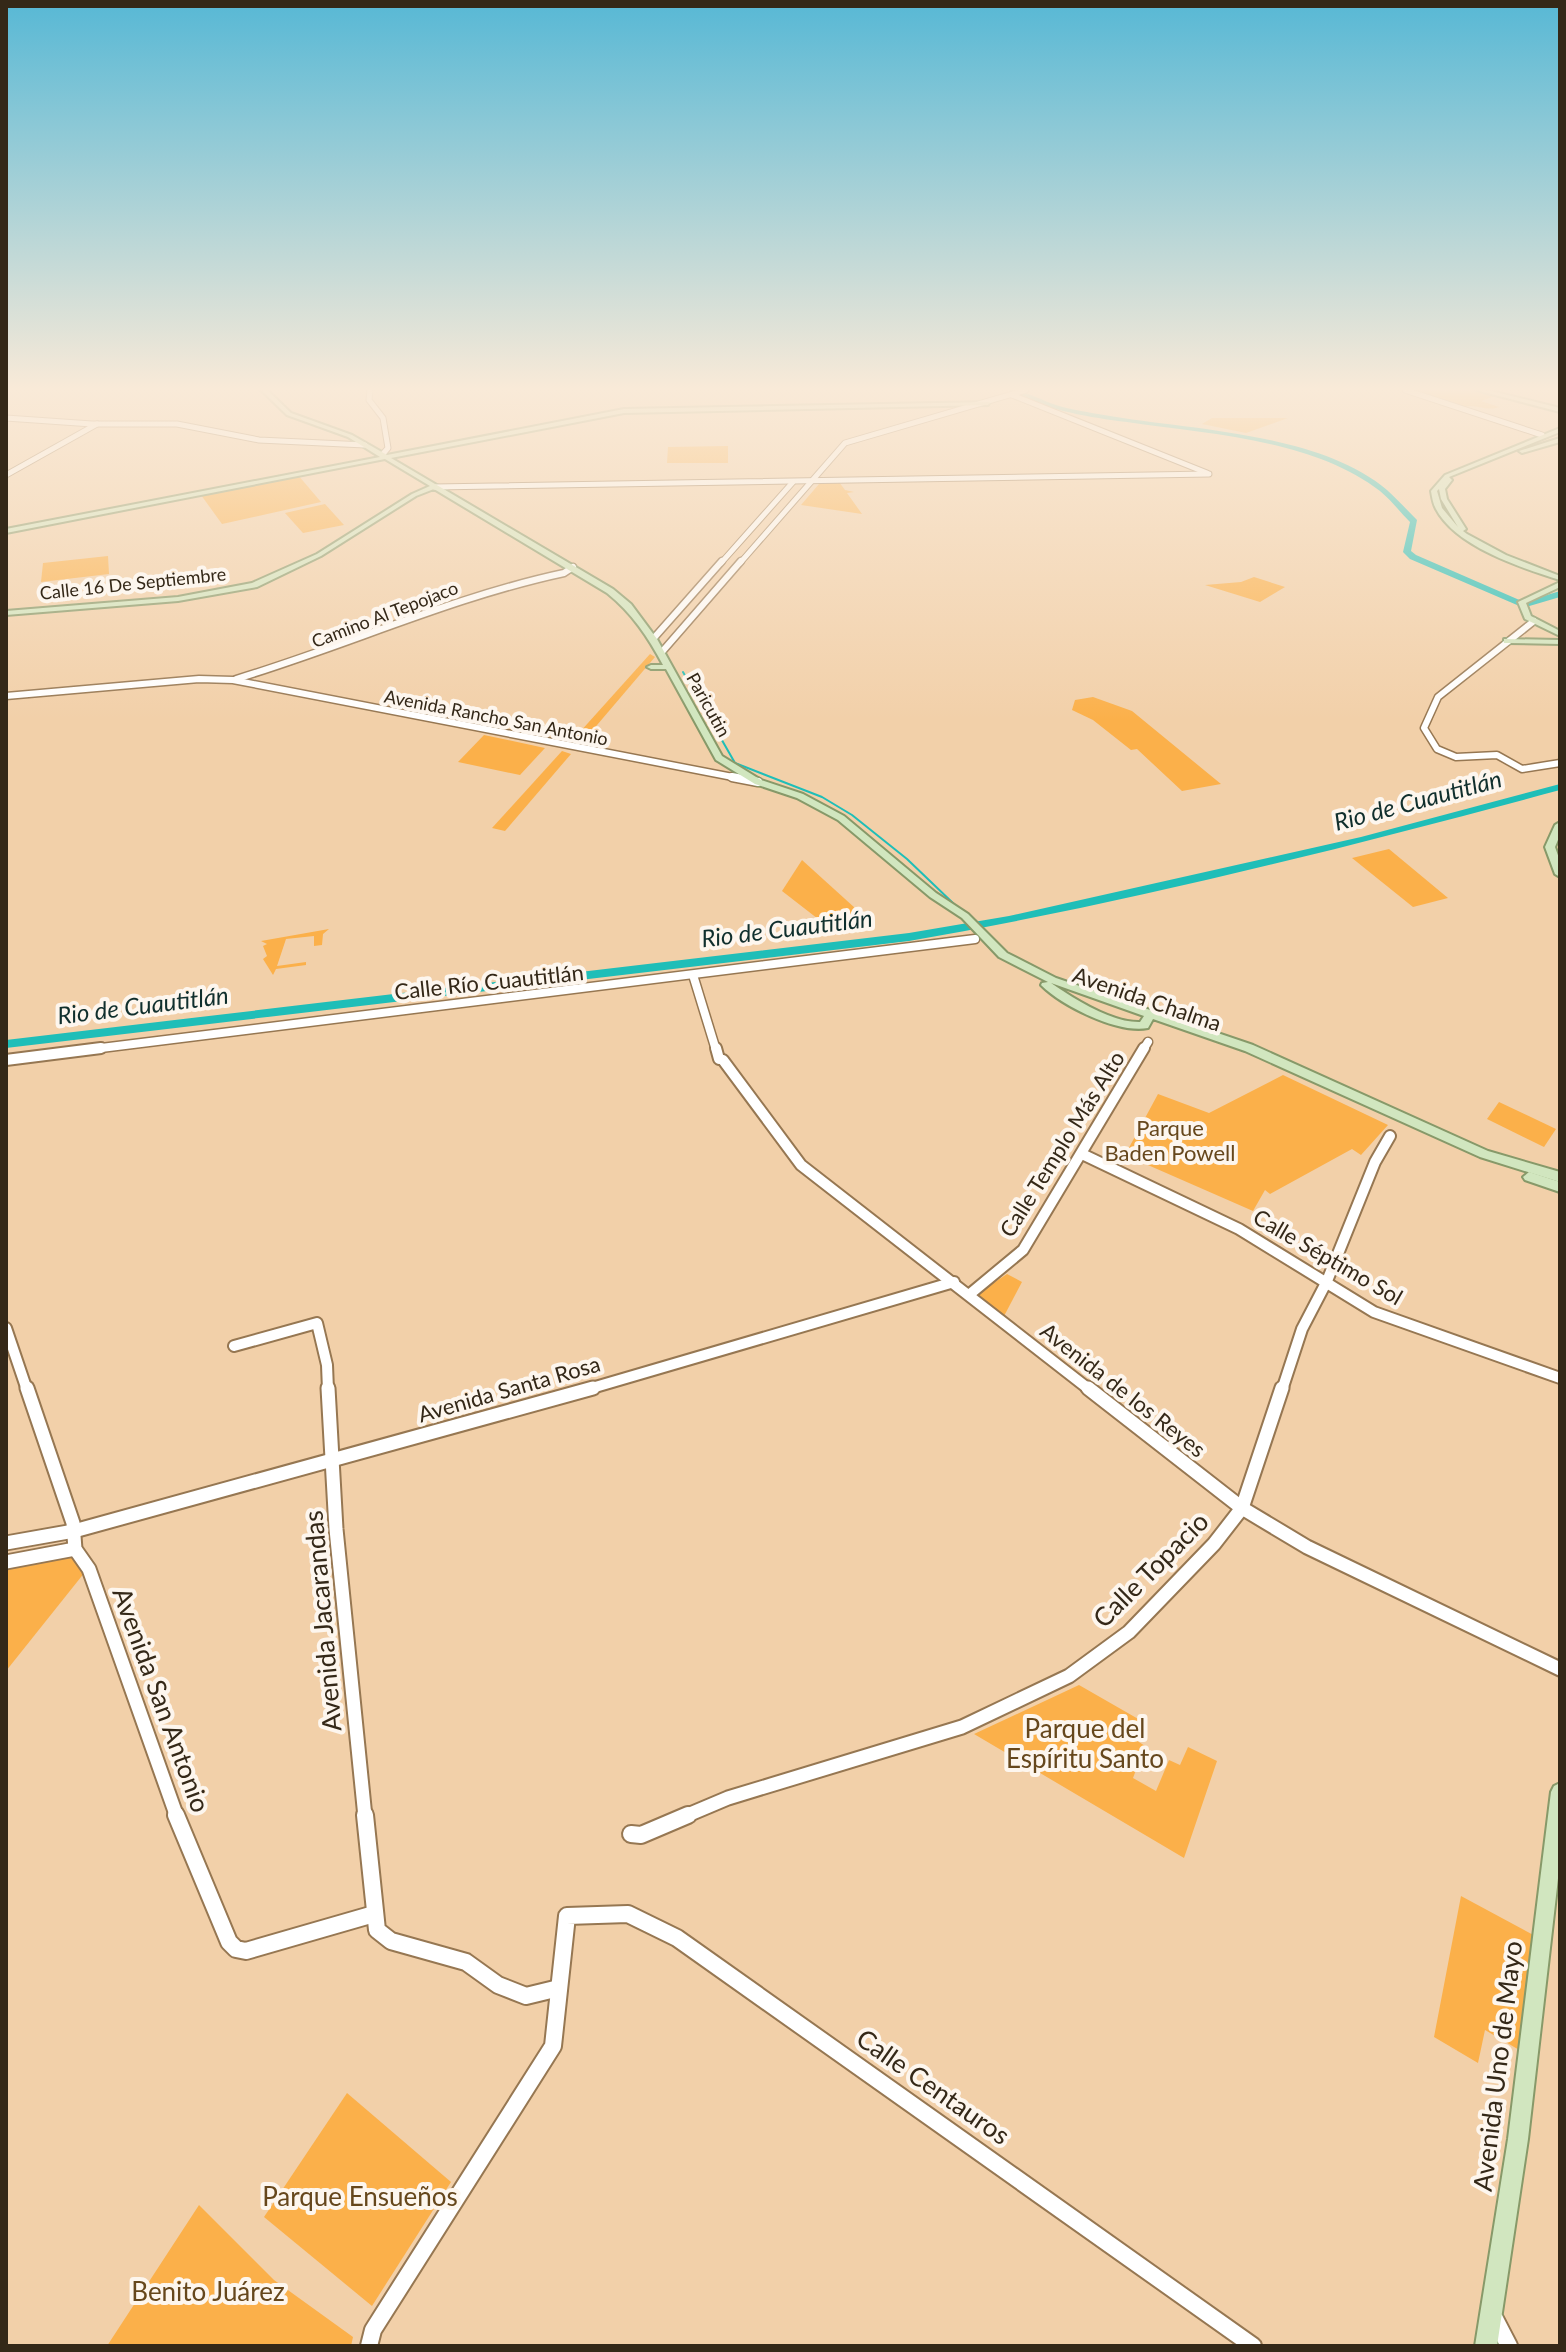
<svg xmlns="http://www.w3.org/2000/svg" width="1566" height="2352" font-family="Lato,sans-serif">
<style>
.green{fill:#fbb04a}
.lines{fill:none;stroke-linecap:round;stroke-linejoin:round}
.stream{stroke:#1fbeb8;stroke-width:2}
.river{fill:#1fbeb8;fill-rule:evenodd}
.minor-far5-casing{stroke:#967752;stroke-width:7}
.minor-far4-casing{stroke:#967752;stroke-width:9}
.minor-far3-casing{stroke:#967752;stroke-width:11}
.minor-far2-casing{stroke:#967752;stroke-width:14}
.minor-far1-casing{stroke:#967752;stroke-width:17}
.minor-casing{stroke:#967752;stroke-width:20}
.major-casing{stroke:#879969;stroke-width:4}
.minor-far5{stroke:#fff;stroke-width:5}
.minor-far4{stroke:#fff;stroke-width:6}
.minor-far3{stroke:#fff;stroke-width:8}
.minor-far2{stroke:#fff;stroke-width:10}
.minor-far1{stroke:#fff;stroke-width:13}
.minor{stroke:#fff;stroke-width:16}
.major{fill:#d1e6bf;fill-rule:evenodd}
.labels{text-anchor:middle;stroke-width:8;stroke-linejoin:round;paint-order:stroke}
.far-street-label{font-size:18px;fill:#342818;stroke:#fdf6ee}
.street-label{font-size:22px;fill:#342818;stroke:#fdf6ee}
.park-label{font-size:22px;fill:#66471c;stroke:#fdf6ee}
.water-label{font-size:24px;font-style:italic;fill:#102f2d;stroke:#fdf6ee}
.near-street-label{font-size:26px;fill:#342818;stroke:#fdf6ee}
.near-park-label{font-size:26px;fill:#66471c;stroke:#fdf6ee}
</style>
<rect width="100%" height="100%" fill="#f2d0a9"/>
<g class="green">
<path d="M1411,390H1473L1495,396L1481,401L1499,407C1486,412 1476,403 1464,407Z"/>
<path d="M1212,418H1288L1246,433L1202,424Z"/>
<path d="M728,446V463H667L668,447Z"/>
<path d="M298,475L321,502L222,524L201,495Z"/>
<path d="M839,482L845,490L854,492L847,493L862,514L801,505L819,484Z"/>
<path d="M325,504L344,525L303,533L285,513Z"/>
<path d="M108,556L109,574L41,582L43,563Z"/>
<path d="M1254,577L1285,587L1260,602L1205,585L1241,582Z"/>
<path d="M650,654L655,657L580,745L570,743Z"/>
<path d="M1093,697L1132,711L1221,784L1182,791L1137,749L1131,750L1093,720L1072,710L1075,700Z"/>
<path d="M484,735L545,748L520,775L458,762Z"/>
<path d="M562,751L571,754L505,831L492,828Z"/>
<path d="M1389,849L1448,898L1413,907L1352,858Z"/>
<path d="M802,860L866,918L822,922L782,891Z"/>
<path d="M329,929L323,934L322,945L314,946V936L286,939L277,966L306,962V965L276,969L273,975L263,959L267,956L263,946L267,944L261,941Z"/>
<path d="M1283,1075L1388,1125L1361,1155L1352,1149L1270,1194L1265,1190L1253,1211L1125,1155L1158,1094L1209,1113Z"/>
<path d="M1499,1102L1556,1129L1544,1147L1487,1119Z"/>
<path d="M1007,1274L1022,1282L1003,1318L974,1296Z"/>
<path d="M74,1554L85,1572L6,1671V1567Z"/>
<path d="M1079,1685L1140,1720L1133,1738L1145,1746L1133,1778L1156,1791L1169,1760L1180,1765L1188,1747L1217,1761L1184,1858L974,1734Z"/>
<path d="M1461,1896L1539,1938L1521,2051L1485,2030L1478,2063L1434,2037Z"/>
<path d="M347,2093L451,2182L372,2306L264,2217Z"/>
<path d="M199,2205L274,2280L353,2337L351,2346H107Z"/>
</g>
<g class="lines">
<g class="stream">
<path d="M683,672L735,763L822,797L852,815L907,859L955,905"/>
<path d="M975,920L980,925"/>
</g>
<g class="river">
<path d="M1009,390C1025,390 1040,400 1056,405C1071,410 1088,412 1104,415C1189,430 1318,432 1387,490C1397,499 1407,510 1417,520L1411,551L1416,555L1524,602L1560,591V597L1526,607L1517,605L1410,559L1403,552L1410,522C1400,512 1391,500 1380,491C1313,439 1208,434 1127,422C1087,417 1045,410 1009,390Z"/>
<path d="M1560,784V790C1345,848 1128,903 909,941L6,1048V1040L909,933L1009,916L1361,837Z"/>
</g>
<g class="minor-far5-casing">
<g id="minor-far5">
<path d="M370,390L369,400L383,418L388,448L382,455"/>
<path d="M1405,390L1542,435"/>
<path d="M1012,395L1207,473"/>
<path d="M6,418L92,424H177L259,440L365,445"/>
<path d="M6,475L97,424"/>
<path d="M434,487L1209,474"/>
<path d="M721,563L793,482"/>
<path d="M740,563L845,443L1026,390"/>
</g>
</g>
<g class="minor-far4-casing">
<g id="minor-far4">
<path d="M1534,621L1438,697L1424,728L1437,749L1456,757L1497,755L1522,769L1560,763"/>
<path d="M653,639L722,561"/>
<path d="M661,653L741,561"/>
<path d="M236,679C346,646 452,597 564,573L573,567"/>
<path d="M6,696L199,679L233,680L743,779"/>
</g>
</g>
<g class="minor-far3-casing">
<g id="minor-far3">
<path d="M732,777L758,782"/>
<path d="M693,975L716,1050"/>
<path d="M85,1050L975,939"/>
<path d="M1143,1050L1148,1042"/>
</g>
</g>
<g class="minor-far2-casing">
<g id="minor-far2">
<path d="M716,1048L719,1059"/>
<path d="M6,1060L101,1048"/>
<path d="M723,1060L801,1165L1090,1390"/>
<path d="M1082,1154L1239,1229L1374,1312L1560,1378"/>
<path d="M970,1294L1023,1250L1144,1048"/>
<path d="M6,1328L27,1390"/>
<path d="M234,1346L317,1323L327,1365L328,1390"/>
<path d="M585,1390L954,1282"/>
<path d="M1282,1390L1302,1329L1327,1281L1375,1162L1390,1136"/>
</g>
</g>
<g class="minor-far1-casing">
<g id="minor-far1">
<path d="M27,1388L73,1523L75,1549L89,1569L177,1817"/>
<path d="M328,1388L336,1529L365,1817"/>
<path d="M1088,1388L1242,1508L1307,1547L1560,1669"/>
<path d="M6,1543L74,1531L593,1388"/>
<path d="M6,1562L75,1549"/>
<path d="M683,1817L728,1798L962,1727L1069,1676L1129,1632L1214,1544L1242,1508L1282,1388"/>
</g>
</g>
<g class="minor-casing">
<g id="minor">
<path d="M176,1815L229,1942L236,1949L246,1951L374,1914"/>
<path d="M365,1815L377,1930L391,1941L466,1962L498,1985L526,1996L559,1988"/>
<path d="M631,1834L641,1835L688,1815"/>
<path d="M1495,2319L1509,2346"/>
<path d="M369,2346L373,2330L553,2046L567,1916L628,1914L677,1938L1253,2346"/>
</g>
</g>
<g class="major-casing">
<g id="major">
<path d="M261,390H267L291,413L352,435L387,455L624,409L990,402L988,405L624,413L391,458L613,589L631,604L657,639L722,756L761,780L803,794L844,816L936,893L968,914L1007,953L1056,978L1253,1045L1488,1151L1560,1172V1182L1480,1157L1245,1051L1153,1019L1148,1028C1118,1034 1062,1006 1041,985L1042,983L1048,982L999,957L962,918L930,897L838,820L797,798L755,784L716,760L666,669H651L647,667L651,665H663C648,637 632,613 607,593L434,489L416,496L321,556L257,587L178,601L6,615V611L178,597L252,583L317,554L412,494L430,486L385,459L6,533V529L380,457L348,437L287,415ZM1051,983L1144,1016L1140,1022C1112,1023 1074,999 1051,983Z"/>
<path d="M1476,390H1487L1560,408V412Z"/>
<path d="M1560,428V432L1449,477L1452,480L1445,489L1447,499L1466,529L1463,531L1467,534L1506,555L1560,576V580C1522,568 1456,547 1436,509C1433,504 1432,497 1431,491L1445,475ZM1439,489L1441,499L1458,527L1442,508L1437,491Z"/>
<path d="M1560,438V442L1522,453L1519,451Z"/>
<path d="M1560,582V587L1526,603L1531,616L1560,631V636L1525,619L1518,602Z"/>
<path d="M1504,639L1560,640V644L1507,643H1504Z"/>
<path d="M1560,822V835L1555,847L1560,861V877L1555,874L1545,847L1555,825Z"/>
<path d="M1529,1172L1560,1182V1192L1525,1180L1523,1177Z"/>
<path d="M1560,1783V1861L1528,2139L1497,2346H1475L1508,2139L1551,1792L1554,1786Z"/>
</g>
</g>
<use href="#minor-far5" class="minor-far5"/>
<use href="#minor-far4" class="minor-far4"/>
<use href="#minor-far3" class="minor-far3"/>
<use href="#minor-far2" class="minor-far2"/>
<use href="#minor-far1" class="minor-far1"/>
<use href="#minor" class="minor"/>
<use href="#major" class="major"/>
</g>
<linearGradient id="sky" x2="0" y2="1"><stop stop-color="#57b8d5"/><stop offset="0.54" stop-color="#f9ead8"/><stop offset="1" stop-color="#f9ead8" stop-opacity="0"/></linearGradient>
<rect width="1566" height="720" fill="url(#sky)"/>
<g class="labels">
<g class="far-street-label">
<text transform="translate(133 584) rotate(-6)" y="6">Calle 16 De Septiembre</text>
<text transform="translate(385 615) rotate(-21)" y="6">Camino Al Tepojaco</text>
<text transform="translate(708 705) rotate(61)" y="6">Paricutin</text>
<text transform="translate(496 718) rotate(11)" y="6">Avenida Rancho San Antonio</text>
</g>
<g class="street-label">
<text transform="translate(489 982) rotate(-6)" y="8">Calle Río Cuautitlán</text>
<text transform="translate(1147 999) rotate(19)" y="8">Avenida Chalma</text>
<text transform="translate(1062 1144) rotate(-58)" y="8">Calle Templo Más Alto</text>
<text transform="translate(1328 1257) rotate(30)" y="8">Calle Séptimo Sol</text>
<text transform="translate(509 1389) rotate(-16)" y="8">Avenida Santa Rosa</text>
<text transform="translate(1123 1390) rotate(38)" y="8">Avenida de los Reyes</text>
</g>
<g class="park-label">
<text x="1170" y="1136">Parque<tspan x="1170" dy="25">Baden Powell</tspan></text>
</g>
<g class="water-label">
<text transform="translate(1418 801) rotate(-15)" y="8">Rio de Cuautitlán</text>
<text transform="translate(787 929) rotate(-7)" y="8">Rio de Cuautitlán</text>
<text transform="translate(143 1006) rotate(-7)" y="8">Rio de Cuautitlán</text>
</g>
<g class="near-street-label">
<text transform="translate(1151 1570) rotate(-45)" y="9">Calle Topacio</text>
<text transform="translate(323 1621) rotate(-95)" y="9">Avenida Jacarandas</text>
<text transform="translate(161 1700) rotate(70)" y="9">Avenida San Antonio</text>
<text transform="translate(1498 2066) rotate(-83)" y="9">Avenida Uno de Mayo</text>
<text transform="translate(933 2087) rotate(35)" y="9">Calle Centauros</text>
</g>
<g class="near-park-label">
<text x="1085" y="1738">Parque del<tspan x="1085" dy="30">Espíritu Santo</tspan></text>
<text x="360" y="2206">Parque Ensueños</text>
<text x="208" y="2301">Benito Juárez</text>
</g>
</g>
<rect width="1566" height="2352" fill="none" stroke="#342818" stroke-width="16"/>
</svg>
